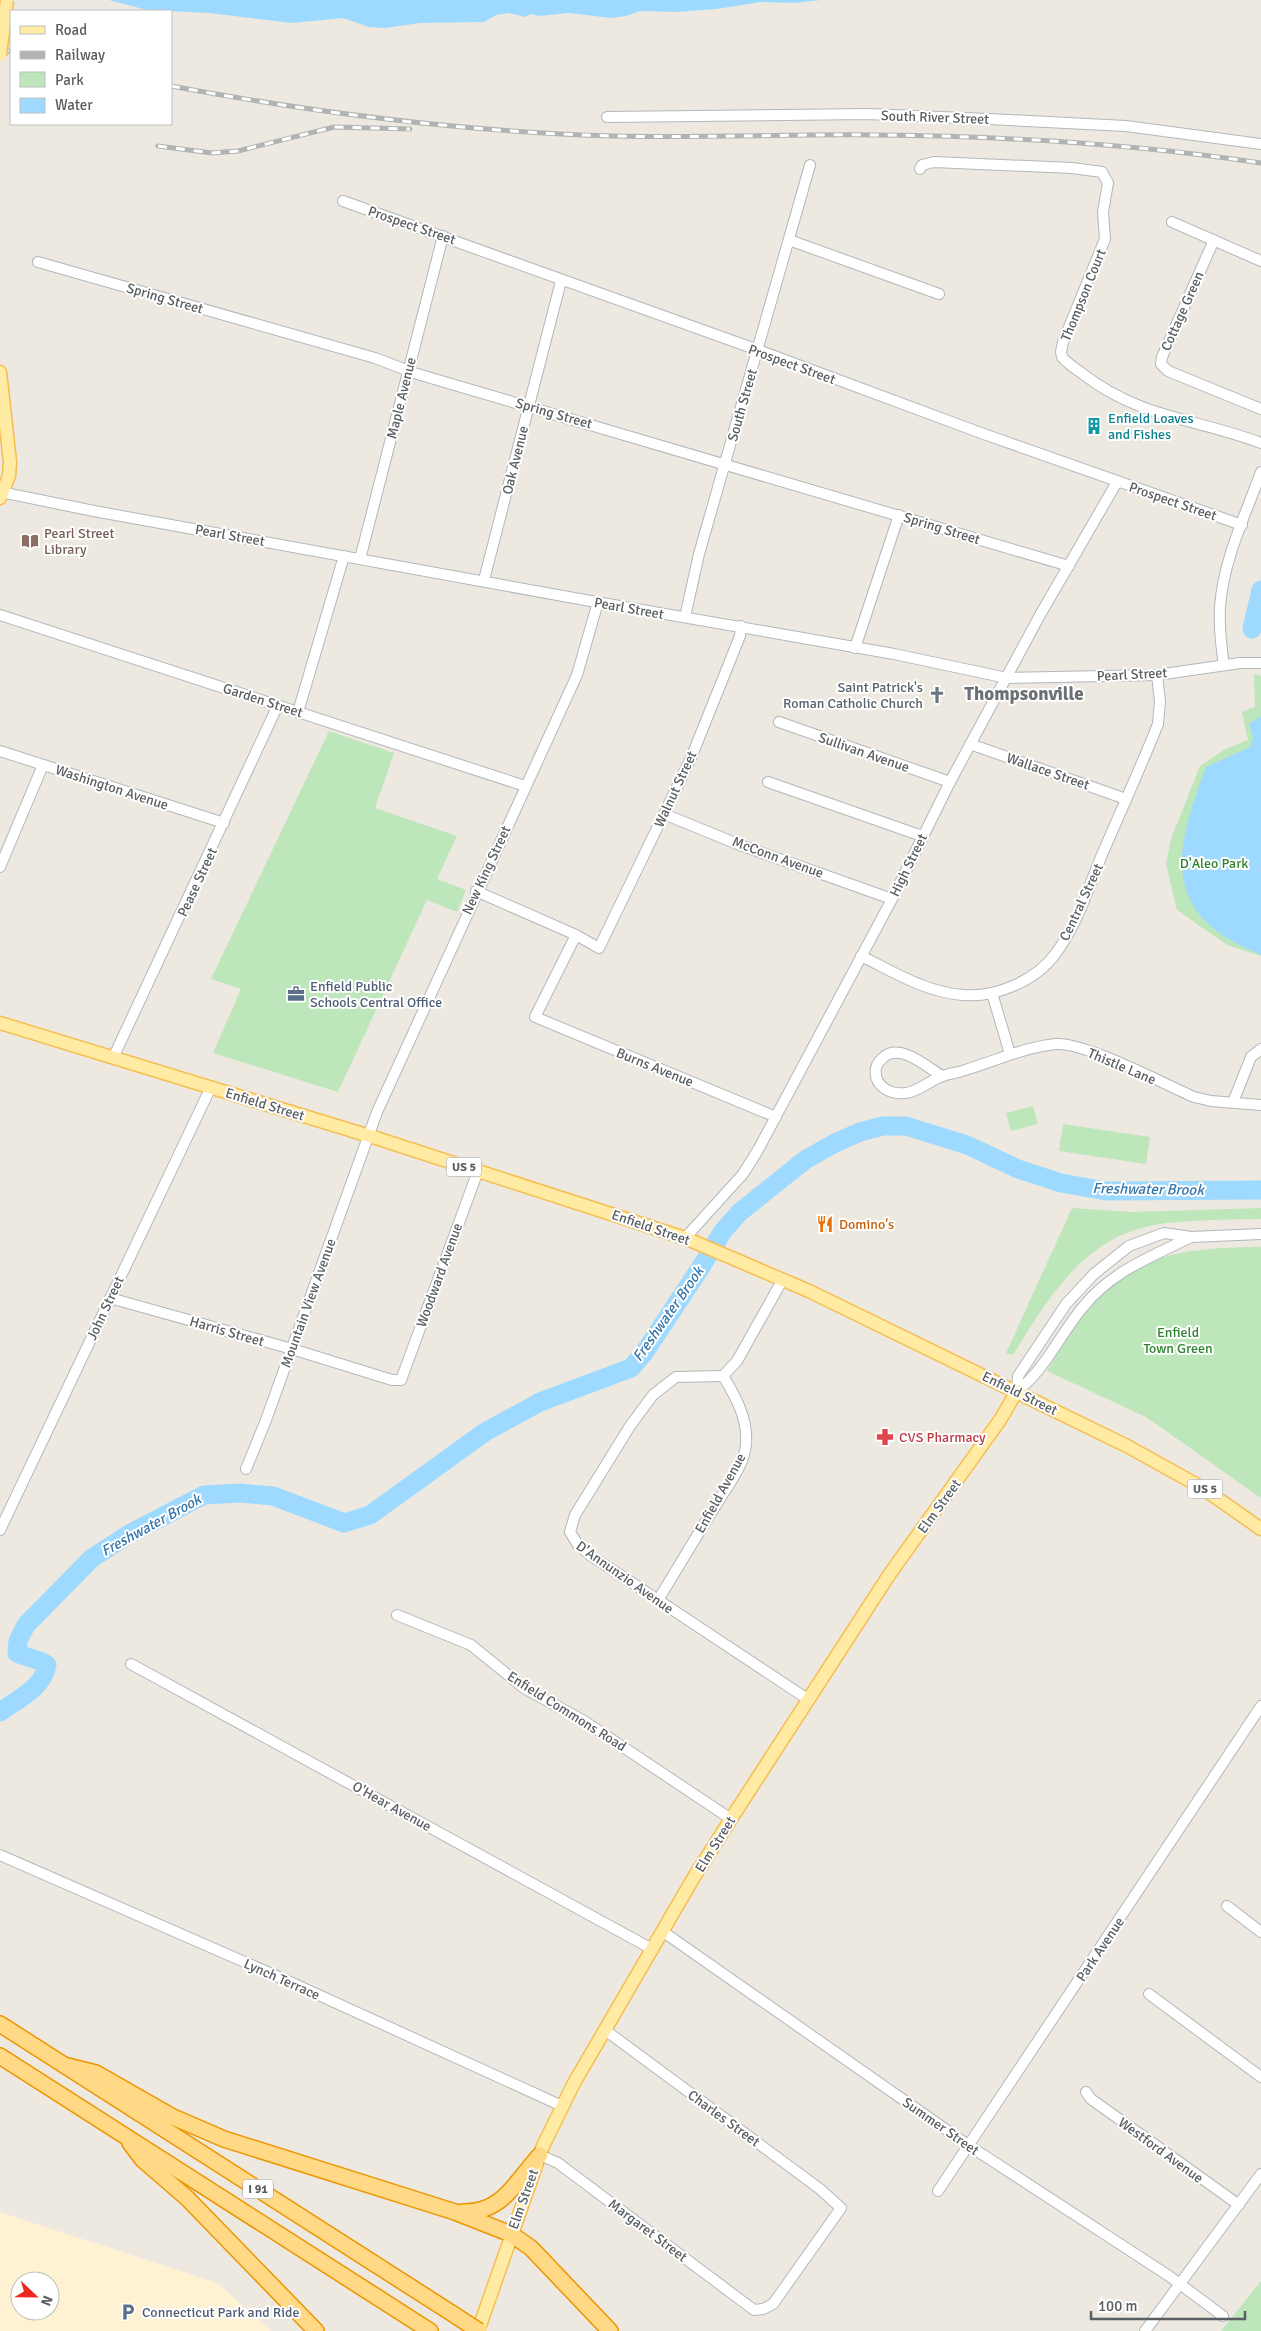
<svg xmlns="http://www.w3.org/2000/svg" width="1261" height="2331" font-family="Signika,sans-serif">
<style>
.commercial{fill:#fff2d3;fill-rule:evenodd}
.green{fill:#bee6bb}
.water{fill:#9edaff}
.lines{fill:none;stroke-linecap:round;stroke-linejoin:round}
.river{stroke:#9edaff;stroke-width:19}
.minor-casing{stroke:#b3b7bc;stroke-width:12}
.major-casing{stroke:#f6be50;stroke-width:15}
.highway-casing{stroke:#ed9500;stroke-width:18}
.minor{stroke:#fff;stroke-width:10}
.major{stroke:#ffeba3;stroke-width:12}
.highway{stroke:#ffd985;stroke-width:15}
.rail-casing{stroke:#b2b3b3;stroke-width:5}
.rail{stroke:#fff;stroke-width:3;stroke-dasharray:9;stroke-linecap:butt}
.major-bridge-casing{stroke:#f6be50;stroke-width:15;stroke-linecap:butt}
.highway-bridge-casing{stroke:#ed9500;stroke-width:18;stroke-linecap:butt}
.major-bridge{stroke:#ffeba3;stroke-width:12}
.highway-bridge{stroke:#ffd985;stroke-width:15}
.labels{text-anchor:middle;stroke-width:4;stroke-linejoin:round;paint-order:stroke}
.shield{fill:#fff;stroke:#8b8e91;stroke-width:1}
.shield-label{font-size:12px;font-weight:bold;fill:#595e62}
.street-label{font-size:14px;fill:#595e62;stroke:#fff}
.culture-label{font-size:14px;fill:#0d838f;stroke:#fff;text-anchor:start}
.education-label{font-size:14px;fill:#785e54;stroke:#fff;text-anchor:start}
.worship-label{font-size:14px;fill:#5b616d;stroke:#fff;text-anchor:end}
.park-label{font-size:14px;fill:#318230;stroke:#fff}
.service-label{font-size:14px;fill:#4e5e75;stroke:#fff;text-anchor:start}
.food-label{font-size:14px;fill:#c56008;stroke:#fff;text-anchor:start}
.health-label{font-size:14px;fill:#be3a42;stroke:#fff;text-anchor:start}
.water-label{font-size:15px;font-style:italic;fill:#3676ab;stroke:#fff}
.district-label{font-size:19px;font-weight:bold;fill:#6a7074;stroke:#fff}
</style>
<rect width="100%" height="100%" fill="#ede9e0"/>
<path class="commercial" d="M0,2212L217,2283L271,2331H0ZM20,2281H50V2311H20Z"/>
<g class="green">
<path d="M1254,674L1261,676V956L1227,945L1177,910L1166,864L1171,839L1200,766L1224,750L1248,740L1242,712L1255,707Z"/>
<path d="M329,731L394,753L375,808L457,836L437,879L466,890L457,912L427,900L338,1092L213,1053L241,989L211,979Z"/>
<path d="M1033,1106L1038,1124L1011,1131L1006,1113Z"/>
<path d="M1063,1124L1150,1137L1146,1164L1059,1151Z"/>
<path d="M1072,1208L1131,1212L1261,1208V1219C1226,1220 1189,1219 1154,1225C1083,1238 1047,1300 1013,1355L1006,1353Z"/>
<path d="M1261,1247V1498L1146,1417L1047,1371C1059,1351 1071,1328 1086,1310C1137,1251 1188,1248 1261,1247Z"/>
<path d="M1261,2281V2331H1221Z"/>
</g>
<g class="water">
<path d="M109,0H821L794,3L761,2L717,9L676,12L640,11L626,16L611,18L569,13L540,16L531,14L525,17L509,13L496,15L484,22L420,23L385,28L369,27L343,18L292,23L209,13L147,10Z"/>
<path d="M1261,716V955C1251,950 1240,946 1230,940C1157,897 1183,831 1206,767L1250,747L1253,737L1249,724Z"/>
</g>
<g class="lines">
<g class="river">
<path d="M1252,629L1261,590"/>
<path d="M0,1712C17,1700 44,1687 47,1665C42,1660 25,1657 17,1653L18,1641L26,1625L92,1558L131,1533L204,1495L240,1493L273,1496L344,1523L370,1515L485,1432L540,1402L631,1368L644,1353L701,1267L723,1231L740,1212L805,1160L833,1144L860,1132L883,1126H906L967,1145L1018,1169L1061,1183L1106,1191L1261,1190"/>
</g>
<g class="minor-casing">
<g id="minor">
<path d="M607,117L867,114L989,119L1126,126L1261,144"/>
<path d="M920,169L922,165L934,162L1072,168L1102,172L1108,183L1103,212L1105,239L1063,342L1061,352L1062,357C1068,364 1076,369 1083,374C1139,418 1198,419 1261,443"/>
<path d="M343,201L758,350L981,433L1242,525"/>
<path d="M1172,222L1261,261"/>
<path d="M789,240L939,294"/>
<path d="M1214,240L1162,357L1161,364L1168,371L1261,409"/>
<path d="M38,262L375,358L414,373L1069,566"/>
<path d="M0,492L94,511L585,600L894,654L1007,678L1157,675L1240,663H1261"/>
<path d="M360,559L443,236"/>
<path d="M484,580L561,281"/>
<path d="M0,615L525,786"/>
<path d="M685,617L699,554L810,165"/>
<path d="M855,648L899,515"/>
<path d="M1224,665C1221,646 1219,627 1220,607C1223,561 1245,516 1261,472"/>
<path d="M298,712L344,556"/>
<path d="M779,722L950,782"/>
<path d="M970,744L1126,799"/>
<path d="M0,751L224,823"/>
<path d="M768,782L922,836"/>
<path d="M664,814L740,845L892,899"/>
<path d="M0,867L43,765"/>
<path d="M476,891L576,935L599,948L691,758L740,636L741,626"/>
<path d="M576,935L535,1017L776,1117"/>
<path d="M861,956C894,972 925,992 963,995C996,998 1037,980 1056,953C1077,925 1088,889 1101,857C1120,813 1140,769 1158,724L1160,701L1157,675"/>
<path d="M992,993L1010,1054"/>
<path d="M113,1058L278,705"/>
<path d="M942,1076C927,1067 902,1044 885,1056C880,1060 877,1063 876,1068C873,1086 890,1095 906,1093C920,1091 930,1080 943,1076C950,1073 958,1073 965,1070C995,1061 1025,1047 1056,1044C1085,1042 1164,1084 1194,1097L1211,1101L1261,1105"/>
<path d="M1233,1102L1251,1057L1261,1049"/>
<path d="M685,1238L743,1174L758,1150L892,899L950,782L1040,615L1117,482"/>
<path d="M110,1298L292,1349L392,1380H401L478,1171"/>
<path d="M723,1376L676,1377L653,1395L630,1426L575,1515L570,1532L578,1545L590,1555L809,1700"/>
<path d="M723,1376L737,1361L783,1279"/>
<path d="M1017,1391L1018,1376L1066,1304L1094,1274L1129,1246L1164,1233L1191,1237L1261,1234"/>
<path d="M1017,1391C1046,1369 1060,1334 1083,1307C1112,1271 1151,1257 1191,1237"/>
<path d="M246,1469L266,1420L377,1112L577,675L598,602"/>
<path d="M0,1530L211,1087"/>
<path d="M658,1600C677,1569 696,1537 716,1505C726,1488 745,1465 746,1444C748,1419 736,1397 723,1376"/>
<path d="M397,1615L471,1645L524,1688L584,1721L731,1819"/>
<path d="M131,1664L652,1949"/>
<path d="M0,1855L288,1981L562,2106"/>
<path d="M1227,1906L1261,1932"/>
<path d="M662,1931L968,2145L1169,2276L1223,2316"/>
<path d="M1149,1994L1261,2077"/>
<path d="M1086,2092L1091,2099L1239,2205"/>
<path d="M540,2155L558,2163L754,2310L763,2309L773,2304L841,2208L820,2189L605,2030"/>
<path d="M938,2191L1261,1706"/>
<path d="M1145,2331L1261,2174"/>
</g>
</g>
<g class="major-casing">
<g id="major">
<path d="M0,372L10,462L9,476L0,498"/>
<path d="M0,1023L376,1138L685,1238L809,1291L1127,1446L1201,1487L1261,1529"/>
<path d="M478,2331L543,2146L574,2083L694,1877L731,1819L889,1575L1000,1420L1017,1391"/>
</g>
</g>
<g class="highway-casing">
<g id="highway">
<path d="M0,2024L453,2314"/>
<path d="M0,2056L430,2331"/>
<path d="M64,2065L96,2073L173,2117L224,2139L455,2212L511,2234L531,2248L610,2331"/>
<path d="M130,2143L143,2160L187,2198L316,2331"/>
<path d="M463,2212C503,2213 515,2182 540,2155"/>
</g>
</g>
<use href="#minor" class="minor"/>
<use href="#major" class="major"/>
<use href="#highway" class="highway"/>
<g class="rail-casing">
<g id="rail">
<path d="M0,49L11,52"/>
<path d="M171,86C317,113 465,132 613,136C701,138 789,134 877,135C1006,136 1134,144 1261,163"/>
<path d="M158,146L212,153L238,151L334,127L410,129"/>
</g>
</g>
<use href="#rail" class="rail"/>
<g class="major-bridge-casing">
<path id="major-bridge" d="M0,55L7,0"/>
</g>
<g class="highway-bridge-casing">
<path id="highway-bridge" d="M453,2314L479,2331"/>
</g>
<use href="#major-bridge" class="major-bridge"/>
<use href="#highway-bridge" class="highway-bridge"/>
</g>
<defs>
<g id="building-bare" transform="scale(1.35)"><path d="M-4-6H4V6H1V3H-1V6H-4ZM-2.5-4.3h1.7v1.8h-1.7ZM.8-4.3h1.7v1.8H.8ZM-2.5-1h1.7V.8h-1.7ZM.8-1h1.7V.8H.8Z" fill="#0f9aa8" stroke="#fff" stroke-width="2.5" paint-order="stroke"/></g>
<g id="library-bare" transform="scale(1.35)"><path d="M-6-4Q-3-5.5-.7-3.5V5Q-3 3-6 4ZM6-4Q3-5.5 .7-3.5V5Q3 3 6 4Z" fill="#8d6e63" stroke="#fff" stroke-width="2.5" paint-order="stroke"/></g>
<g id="church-bare" transform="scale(1.35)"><path d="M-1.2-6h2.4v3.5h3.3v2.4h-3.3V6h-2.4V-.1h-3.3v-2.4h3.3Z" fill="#6b7280" stroke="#fff" stroke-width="2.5" paint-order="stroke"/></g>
<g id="office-bare" transform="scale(1.35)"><path d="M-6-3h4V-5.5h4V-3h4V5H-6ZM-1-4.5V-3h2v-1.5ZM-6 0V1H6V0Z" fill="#5c6f8a" stroke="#fff" stroke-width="2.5" paint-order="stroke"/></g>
<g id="restaurant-bare" transform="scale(1.35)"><path d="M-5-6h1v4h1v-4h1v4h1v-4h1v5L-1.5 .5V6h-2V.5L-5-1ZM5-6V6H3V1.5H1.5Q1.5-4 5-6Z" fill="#e8710a" stroke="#fff" stroke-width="2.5" paint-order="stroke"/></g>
<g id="pharmacy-bare" transform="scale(1.35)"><path d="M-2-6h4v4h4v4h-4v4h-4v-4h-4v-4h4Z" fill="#e0444e" stroke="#fff" stroke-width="2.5" paint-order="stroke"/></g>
<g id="parking-bare" transform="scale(1.35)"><path d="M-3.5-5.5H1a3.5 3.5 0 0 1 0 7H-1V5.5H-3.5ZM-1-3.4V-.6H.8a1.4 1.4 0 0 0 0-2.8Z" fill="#5c6f8a" stroke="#fff" stroke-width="2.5" paint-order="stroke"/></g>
</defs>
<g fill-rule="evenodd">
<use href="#building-bare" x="1094" y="426"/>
<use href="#library-bare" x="30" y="541"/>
<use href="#church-bare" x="937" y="695"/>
<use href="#office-bare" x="296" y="994"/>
<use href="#restaurant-bare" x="825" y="1224"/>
<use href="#pharmacy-bare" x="885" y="1437"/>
<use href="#parking-bare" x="128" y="2312"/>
</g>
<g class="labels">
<g class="shield">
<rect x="446.5" y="1157.5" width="35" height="19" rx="4"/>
<rect x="1187.5" y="1479.5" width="35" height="19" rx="4"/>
<rect x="243" y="2179.5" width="30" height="19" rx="4"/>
</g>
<g class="shield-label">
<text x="464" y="1171">US 5</text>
<text x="1205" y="1493">US 5</text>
<text x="258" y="2193">I 91</text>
</g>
<g class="street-label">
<text transform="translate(935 117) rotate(2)" y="5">South River Street</text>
<text transform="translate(412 225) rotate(19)" y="5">Prospect Street</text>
<text transform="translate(1083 295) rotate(-68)" y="5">Thompson Court</text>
<text transform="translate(165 298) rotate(16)" y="5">Spring Street</text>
<text transform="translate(1182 311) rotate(-66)" y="5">Cottage Green</text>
<text transform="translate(792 364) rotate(20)" y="5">Prospect Street</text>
<text transform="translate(401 398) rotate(-76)" y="5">Maple Avenue</text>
<text transform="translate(742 405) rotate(-74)" y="5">South Street</text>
<text transform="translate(554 413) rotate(16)" y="5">Spring Street</text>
<text transform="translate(515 460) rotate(-76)" y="5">Oak Avenue</text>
<text transform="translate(1173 501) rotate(19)" y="5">Prospect Street</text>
<text transform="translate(942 528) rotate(17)" y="5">Spring Street</text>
<text transform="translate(230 535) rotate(10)" y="5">Pearl Street</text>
<text transform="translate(629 608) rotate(10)" y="5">Pearl Street</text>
<text transform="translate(1132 674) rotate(-3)" y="5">Pearl Street</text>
<text transform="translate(263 700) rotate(18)" y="5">Garden Street</text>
<text transform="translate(864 752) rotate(19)" y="5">Sullivan Avenue</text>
<text transform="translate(1048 771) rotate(19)" y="5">Wallace Street</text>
<text transform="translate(112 787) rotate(18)" y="5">Washington Avenue</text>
<text transform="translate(675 789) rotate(-65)" y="5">Walnut Street</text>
<text transform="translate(778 857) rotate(20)" y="5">McConn Avenue</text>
<text transform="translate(908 865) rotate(-64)" y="5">High Street</text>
<text transform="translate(486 870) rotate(-65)" y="5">New King Street</text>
<text transform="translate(197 882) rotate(-65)" y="5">Pease Street</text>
<text transform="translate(1081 902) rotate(-65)" y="5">Central Street</text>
<text transform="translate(1122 1066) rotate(23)" y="5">Thistle Lane</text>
<text transform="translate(655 1067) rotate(22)" y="5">Burns Avenue</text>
<text transform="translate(265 1104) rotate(17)" y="5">Enfield Street</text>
<text transform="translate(651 1227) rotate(19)" y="5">Enfield Street</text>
<text transform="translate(439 1275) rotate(-70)" y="5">Woodward Avenue</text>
<text transform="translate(308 1303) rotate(-70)" y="5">Mountain View Avenue</text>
<text transform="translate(105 1308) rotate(-65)" y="5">John Street</text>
<text transform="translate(227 1331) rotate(16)" y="5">Harris Street</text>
<text transform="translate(1020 1393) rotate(26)" y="5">Enfield Street</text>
<text transform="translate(720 1493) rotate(-61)" y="5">Enfield Avenue</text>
<text transform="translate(939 1506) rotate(-54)" y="5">Elm Street</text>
<text transform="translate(625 1577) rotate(35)" y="5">D'Annunzio Avenue</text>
<text transform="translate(567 1711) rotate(32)" y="5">Enfield Commons Road</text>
<text transform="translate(392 1806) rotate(29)" y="5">O'Hear Avenue</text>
<text transform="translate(715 1844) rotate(-58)" y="5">Elm Street</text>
<text transform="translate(1100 1949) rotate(-56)" y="5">Park Avenue</text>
<text transform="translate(282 1979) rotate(24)" y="5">Lynch Terrace</text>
<text transform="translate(724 2118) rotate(36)" y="5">Charles Street</text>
<text transform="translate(941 2126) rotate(35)" y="5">Summer Street</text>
<text transform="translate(1161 2150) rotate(36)" y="5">Westford Avenue</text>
<text transform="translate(523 2199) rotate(-70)" y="5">Elm Street</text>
<text transform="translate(648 2230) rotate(37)" y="5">Margaret Street</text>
</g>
<g class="culture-label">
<text x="1108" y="423">Enfield Loaves<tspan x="1108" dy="16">and Fishes</tspan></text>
</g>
<g class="education-label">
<text x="44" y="538">Pearl Street<tspan x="44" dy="16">Library</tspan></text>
</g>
<g class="worship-label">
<text x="923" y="692">Saint Patrick's<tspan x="923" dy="16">Roman Catholic Church</tspan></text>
</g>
<g class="park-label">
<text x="1214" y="868">D'Aleo Park</text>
<text x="1178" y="1337">Enfield<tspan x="1178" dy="16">Town Green</tspan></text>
</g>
<g class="service-label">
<text x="310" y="991">Enfield Public<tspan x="310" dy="16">Schools Central Office</tspan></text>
<text x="142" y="2317">Connecticut Park and Ride</text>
</g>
<g class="food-label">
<text x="839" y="1229">Domino's</text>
</g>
<g class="health-label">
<text x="899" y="1442">CVS Pharmacy</text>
</g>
<g class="water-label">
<text transform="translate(1148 1189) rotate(1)" y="5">Freshwater Brook</text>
<text transform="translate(668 1314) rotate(-55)" y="5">Freshwater Brook</text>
<text transform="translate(151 1525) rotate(-29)" y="5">Freshwater Brook</text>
</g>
<g class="district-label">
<text x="1024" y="700">Thompsonville</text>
</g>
</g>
<rect x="10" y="10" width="162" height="115" fill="#ffffff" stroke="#bdbfc0"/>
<rect x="20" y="26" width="25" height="8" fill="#ffeba3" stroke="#bdbfc0"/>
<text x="55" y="35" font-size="15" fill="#595e62">Road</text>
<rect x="20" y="51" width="25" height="8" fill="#b2b3b3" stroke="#bdbfc0"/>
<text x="55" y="60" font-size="15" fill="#595e62">Railway</text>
<rect x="20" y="72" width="25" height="15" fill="#bee6bb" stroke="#bdbfc0"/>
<text x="55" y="85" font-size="15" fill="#595e62">Park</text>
<rect x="20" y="98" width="25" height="15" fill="#9edaff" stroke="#bdbfc0"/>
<text x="55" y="110" font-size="15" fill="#595e62">Water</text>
<g transform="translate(35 2296) rotate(112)"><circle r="24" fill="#ffffff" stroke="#bdbfc0"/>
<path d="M0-4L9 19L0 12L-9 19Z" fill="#ef2824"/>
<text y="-8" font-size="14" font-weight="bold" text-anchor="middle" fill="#595e62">N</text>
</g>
<path d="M1091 2311v8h154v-8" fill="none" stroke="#595e62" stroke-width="2.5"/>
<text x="1098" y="2311" font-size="15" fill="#595e62" stroke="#ffffff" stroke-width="4" paint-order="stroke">100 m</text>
</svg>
